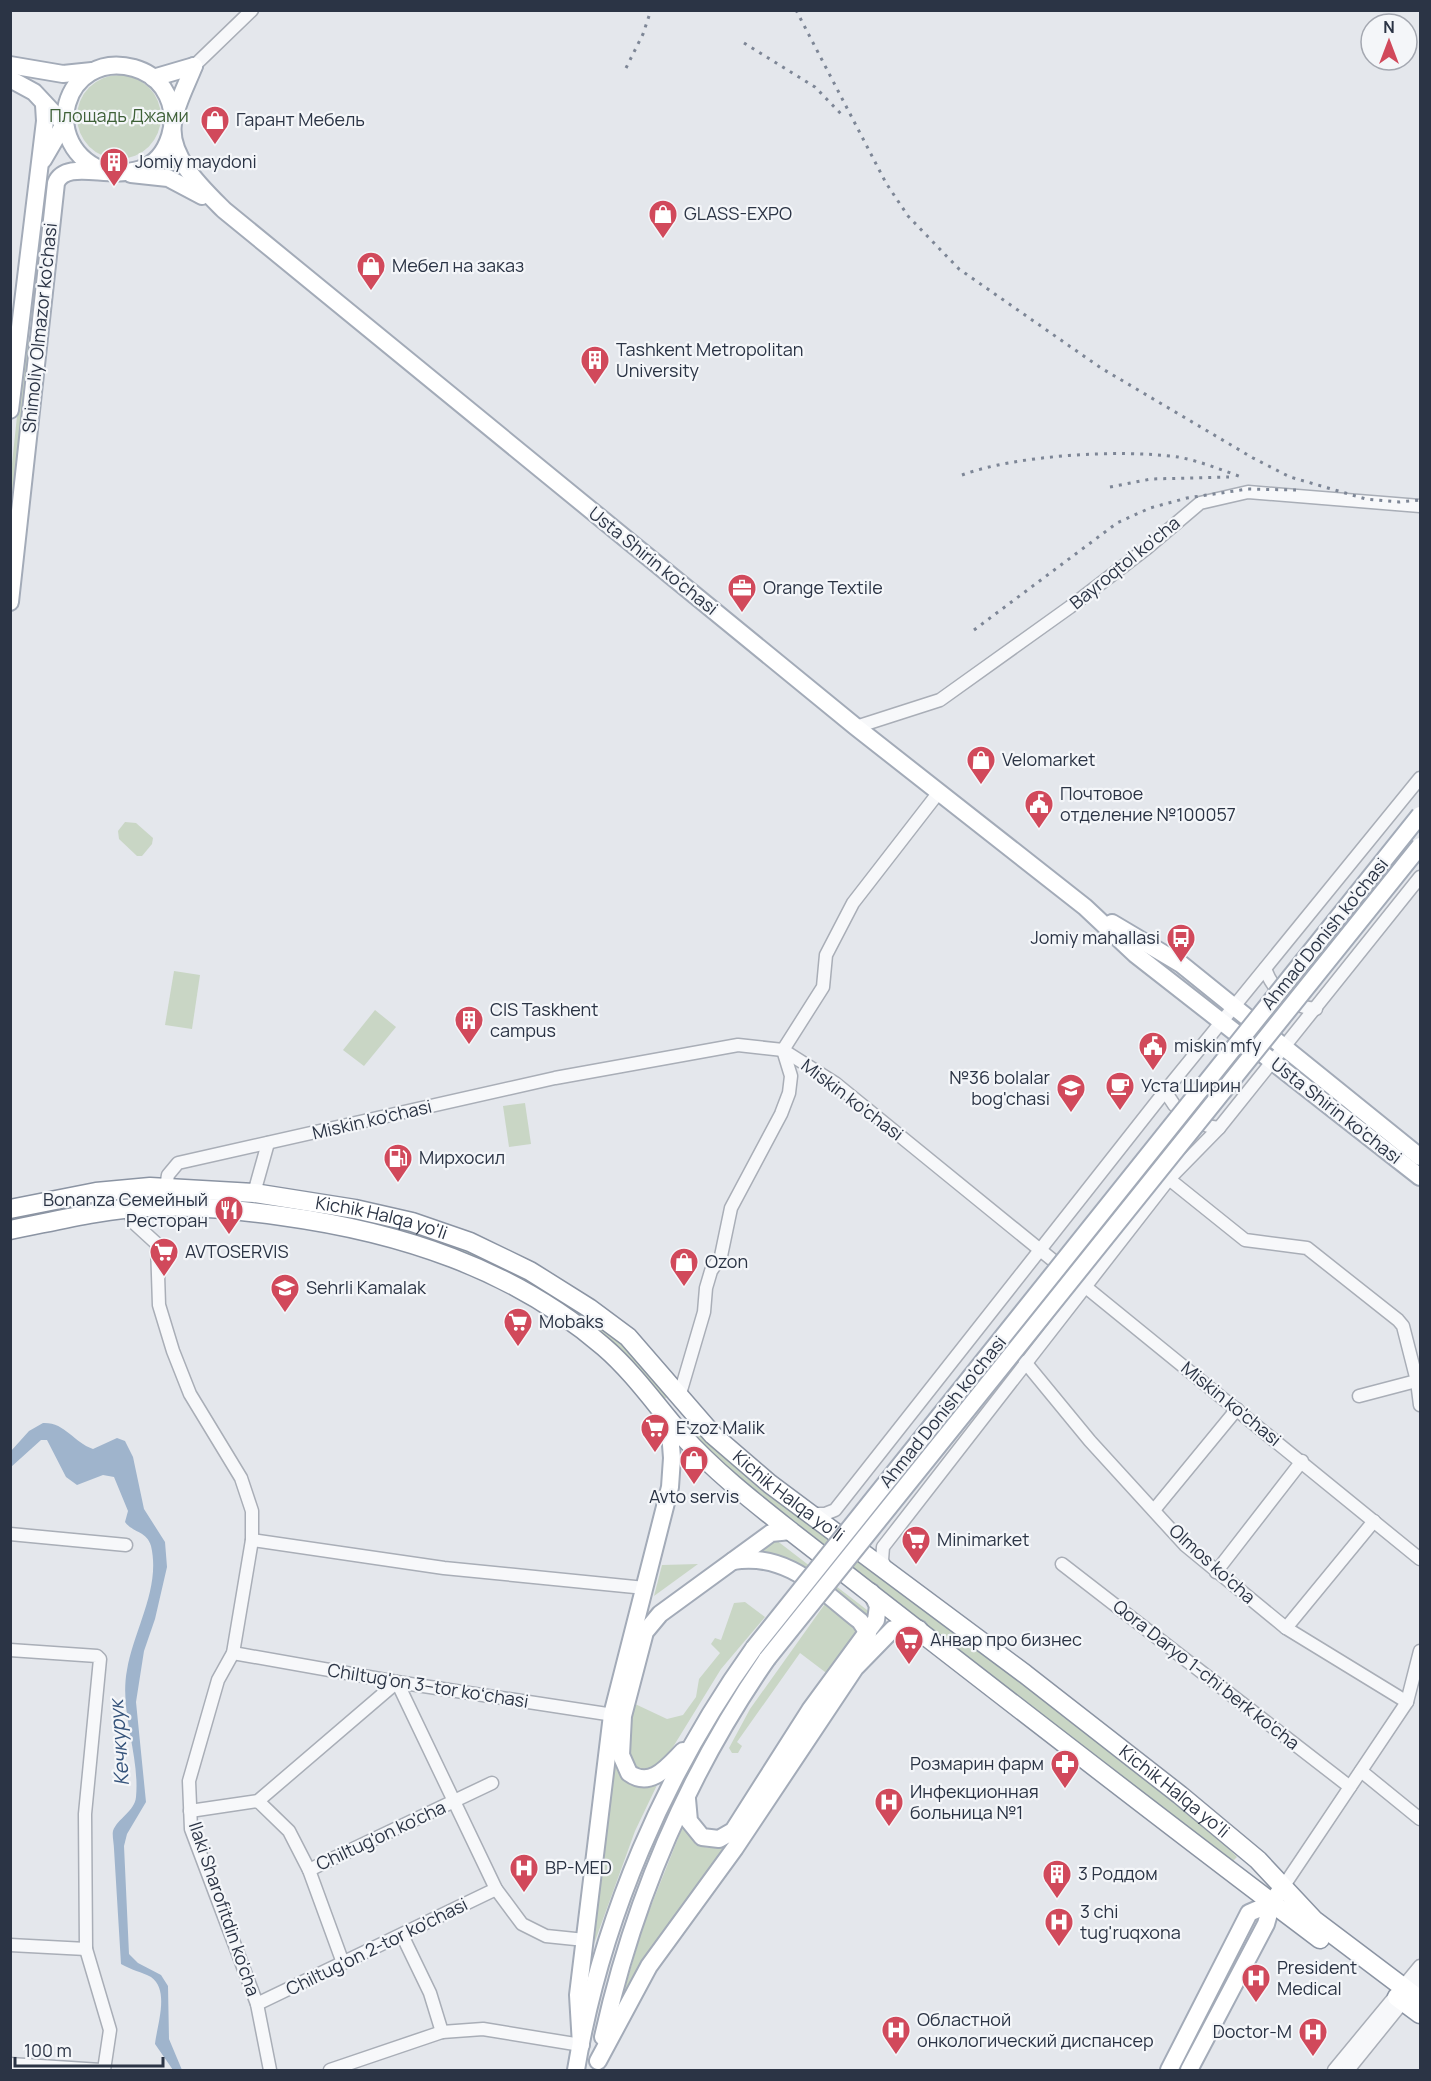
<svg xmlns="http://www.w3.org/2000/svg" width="1431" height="2081" font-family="Manrope,sans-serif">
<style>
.green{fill:#c9d6c5}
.water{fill:#9fb4cc}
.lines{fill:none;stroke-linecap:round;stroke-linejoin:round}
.minor-casing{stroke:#a9aeb7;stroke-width:15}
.major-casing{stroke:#a3abb8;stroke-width:20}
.highway-casing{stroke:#8b94a3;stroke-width:21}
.minor{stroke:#f7f8fa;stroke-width:12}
.major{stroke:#fff;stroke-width:16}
.highway{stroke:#fff;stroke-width:18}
.rail{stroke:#7d8696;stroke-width:3;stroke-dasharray:3 6;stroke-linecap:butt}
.major-bridge-casing{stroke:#a3abb8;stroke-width:20;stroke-linecap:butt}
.major-bridge{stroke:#fff;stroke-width:16}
.labels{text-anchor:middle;stroke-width:4.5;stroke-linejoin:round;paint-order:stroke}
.park-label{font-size:18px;fill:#3f6138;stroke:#f4f6f9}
.poi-label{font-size:18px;fill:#2b3445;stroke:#f4f6f9;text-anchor:start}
.street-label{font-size:18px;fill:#2b3445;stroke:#f4f6f9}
.water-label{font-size:20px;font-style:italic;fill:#34527a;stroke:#f4f6f9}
</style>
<rect width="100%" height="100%" fill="#e4e7ec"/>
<g class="green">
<circle cx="119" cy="117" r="42"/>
<path d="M43,186L49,187L33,321H31L28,319Z"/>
<path d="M25,341L32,342L11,545V473Z"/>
<path d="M125,822L136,823L153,838L152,844L142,856H137L119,839L118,831Z"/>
<path d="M174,971L200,975L192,1029L165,1025Z"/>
<path d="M375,1010L396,1027L364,1066L343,1050Z"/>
<path d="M525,1103L531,1144L509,1147L503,1106Z"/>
<path d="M110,1195L223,1196L378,1220L495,1259L584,1313L631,1351L669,1396L664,1399L637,1365L610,1340L536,1288L250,1205L11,1223V1216Z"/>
<path d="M685,1421H690L1208,1828L1237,1857L1231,1863L711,1456L683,1426Z"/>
<path d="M776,1540L871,1613L868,1625L864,1616L790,1559L774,1554L752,1555L766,1541Z"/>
<path d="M698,1564L654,1596L662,1565Z"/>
<path d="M827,1601L861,1636L829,1675L800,1653L737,1742L742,1746L738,1753H732L729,1748L750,1709Z"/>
<path d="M745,1602L765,1617L721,1669L665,1760C656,1769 646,1773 634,1767L626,1750L633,1703L667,1719L683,1715L696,1697L699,1679L720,1653L711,1644L715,1638L721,1640L734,1603Z"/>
<path d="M613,1760C619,1782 637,1792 658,1783L635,1831L594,1944Z"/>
<path d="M683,1826C702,1844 696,1853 729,1844L621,2002L643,1926Z"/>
</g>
<path class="water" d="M43,1423C65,1422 73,1442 93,1449L117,1438L125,1441L133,1457L144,1509L165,1542L167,1567L155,1619L144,1651L136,1702L146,1802L127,1834L124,1846L129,1954L138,1963L161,1975L168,1986L169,2039L182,2070H173L155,2044C157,2025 170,1990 151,1977C142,1972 131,1970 121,1964L114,1849C114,1844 112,1835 113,1831C117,1819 135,1811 136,1797C140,1755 119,1712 127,1670C134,1629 161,1588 151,1546C147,1531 133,1533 125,1522L128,1511L114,1477L103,1475L77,1485L66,1477L47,1440H41L11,1467V1451L29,1431Z"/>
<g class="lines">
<g class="minor-casing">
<g id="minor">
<path d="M194,66L252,10"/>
<path d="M856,727L940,700L1070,607L1147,548L1200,503L1248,492L1420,506"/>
<path d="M1265,969C1274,992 1291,1007 1316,1009"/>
<path d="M1166,1090C1174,1113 1196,1125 1219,1128"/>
<path d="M1169,1179L1245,1240L1307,1248L1398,1320L1403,1326L1417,1381L1420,1405"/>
<path d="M166,1187L168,1175L178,1163L555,1078L738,1045L783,1050L835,1083L1420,1559"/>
<path d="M254,1193L268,1143"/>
<path d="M129,1209L133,1222L157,1244L159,1305L173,1351L190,1394L241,1478L252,1511V1540L233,1653L218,1680L189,1781L191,1829L257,2004L270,2070"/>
<path d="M1025,1362L1090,1441L1185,1545L1286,1628L1407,1702"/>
<path d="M1359,1396L1420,1380"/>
<path d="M679,1397L704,1312L706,1288L711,1271L721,1256L731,1208L781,1114L789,1093L791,1076L783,1050L823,987L826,955L853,903L939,792"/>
<path d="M1154,1510L1237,1409"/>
<path d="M812,1514H825L835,1510L1166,1090L1420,778"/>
<path d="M10,1534L126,1545"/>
<path d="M252,1540L444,1568L645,1588"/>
<path d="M1062,1564L1350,1787"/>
<path d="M887,1571L882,1560L883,1547L1169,1179L1219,1128L1420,877"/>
<path d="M1216,1572L1302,1461"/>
<path d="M1286,1628L1374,1521"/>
<path d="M10,1650L97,1656L100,1659L85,1814L86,1949L110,2030L104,2070"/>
<path d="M233,1653L397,1682L620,1716"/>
<path d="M1361,1771L1420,1819"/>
<path d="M258,1801L289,1831L309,1870L343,1963"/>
<path d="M190,1811L258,1801L397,1682L496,1889L522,1924L546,1936L585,1940"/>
<path d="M309,1870L492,1783"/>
<path d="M1283,1887L1407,1702L1420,1651"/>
<path d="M402,1935L430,1993L442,2032"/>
<path d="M10,1945L86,1949"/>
<path d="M257,2004L496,1889"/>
<path d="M10,2064L101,2070"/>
<path d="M330,2070L442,2032L483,2029L581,2045"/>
<path d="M1334,2070L1420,1966"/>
<path d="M1348,2070L1420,1981"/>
</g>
</g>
<g class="major-casing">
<g id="major">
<path d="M10,65L63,74L92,71"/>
<path d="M194,66C187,84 176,104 173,123C168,157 203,189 224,210L856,727L1085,907L1135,954L1420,1177"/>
<path d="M153,78L194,66"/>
<path d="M10,79L34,92L64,124L43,160"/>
<path d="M131,174L168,178L202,196"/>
<path d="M10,410L45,121L44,105"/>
<path d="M10,602L56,183C70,149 149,204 170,136C175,120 173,103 163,88C156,78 145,71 134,68C64,49 35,147 107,172"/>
<path d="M1112,923L1181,964L1420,1157"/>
<path d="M733,1561C788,1552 820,1590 860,1621L868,1633L867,1641"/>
<path d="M683,1751C668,1766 651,1789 629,1773L621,1755L623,1716L645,1632L660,1614L771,1533L791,1531"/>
<path d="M687,1799L689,1821L702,1837L719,1839L733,1831L810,1710L876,1620L878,1606L871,1592"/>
<path d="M603,2037C633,1902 688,1773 767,1659"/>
<path d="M581,2045L578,1995L612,1715L670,1487L672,1458L669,1419"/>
<path d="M598,2061L649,1966L735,1848L855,1668L893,1629L908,1626L919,1629"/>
<path d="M576,2070C601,1920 665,1772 754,1648"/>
<path d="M1169,2070L1249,1913L1272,1903"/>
<path d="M1189,2070L1266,1924L1272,1903L1279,1892"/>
</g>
</g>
<g class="highway-casing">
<g id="highway">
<path id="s1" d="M10,1209L96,1192L150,1187L254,1193L355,1209L412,1222L470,1242L530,1271L589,1308L628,1337L713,1435L770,1484L1025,1674L1180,1795L1258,1860L1314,1920L1420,2000"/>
<path d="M10,1230C56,1221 102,1209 149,1207C194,1205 238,1210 282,1216C399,1232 512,1268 604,1347C633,1372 656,1405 681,1434C714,1471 755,1503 793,1533C968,1669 1143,1806 1320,1939"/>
<path d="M1397,1997L1420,2014"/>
</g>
</g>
<use href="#minor" class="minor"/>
<use href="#major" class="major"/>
<use href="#highway" class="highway"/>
<g class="rail">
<path d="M796,10L886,183L908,216L959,269L1101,368L1253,458L1290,477L1366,499L1399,502L1420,500"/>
<path d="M744,43L815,87L844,117"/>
<path d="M626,68L643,34L651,10"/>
<path d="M962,475C1016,455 1121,449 1178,457C1200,461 1222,470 1244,478"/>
<path d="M1110,487L1151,479L1229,477"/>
<path d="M974,630L1117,523L1150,508L1187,498L1248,489L1296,490"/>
</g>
<g class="major-bridge-casing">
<g id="major-bridge">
<path d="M754,1648L1420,815"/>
<path d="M767,1659L1420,846"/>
</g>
</g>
<use href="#major-bridge" class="major-bridge"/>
</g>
<defs>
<g id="shop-pin" transform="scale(1.5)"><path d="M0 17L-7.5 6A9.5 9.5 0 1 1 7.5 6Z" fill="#d1495b" stroke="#f4f6f9"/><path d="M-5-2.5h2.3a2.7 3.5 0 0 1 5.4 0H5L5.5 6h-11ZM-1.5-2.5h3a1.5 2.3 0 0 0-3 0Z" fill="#fff"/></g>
<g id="building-pin" transform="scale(1.5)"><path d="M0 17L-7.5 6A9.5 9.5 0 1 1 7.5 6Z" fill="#d1495b" stroke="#f4f6f9"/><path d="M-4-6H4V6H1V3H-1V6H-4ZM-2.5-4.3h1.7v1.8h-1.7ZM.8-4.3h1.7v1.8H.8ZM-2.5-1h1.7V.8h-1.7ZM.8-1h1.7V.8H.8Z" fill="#fff"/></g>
<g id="office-pin" transform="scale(1.5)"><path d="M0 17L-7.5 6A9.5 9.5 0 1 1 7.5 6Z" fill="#d1495b" stroke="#f4f6f9"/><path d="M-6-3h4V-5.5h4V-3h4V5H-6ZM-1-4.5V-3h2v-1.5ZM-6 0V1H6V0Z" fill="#fff"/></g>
<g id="civic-pin" transform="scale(1.5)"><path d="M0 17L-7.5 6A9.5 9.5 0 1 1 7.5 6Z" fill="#d1495b" stroke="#f4f6f9"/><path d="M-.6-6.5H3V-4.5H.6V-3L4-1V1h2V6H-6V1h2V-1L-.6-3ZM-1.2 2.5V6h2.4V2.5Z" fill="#fff"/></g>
<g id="bus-pin" transform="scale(1.5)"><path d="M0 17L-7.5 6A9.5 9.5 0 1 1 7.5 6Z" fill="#d1495b" stroke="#f4f6f9"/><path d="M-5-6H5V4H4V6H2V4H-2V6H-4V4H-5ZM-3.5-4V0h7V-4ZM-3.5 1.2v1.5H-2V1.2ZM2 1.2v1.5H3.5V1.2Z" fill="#fff"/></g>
<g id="cafe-pin" transform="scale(1.5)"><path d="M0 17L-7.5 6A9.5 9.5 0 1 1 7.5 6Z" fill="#d1495b" stroke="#f4f6f9"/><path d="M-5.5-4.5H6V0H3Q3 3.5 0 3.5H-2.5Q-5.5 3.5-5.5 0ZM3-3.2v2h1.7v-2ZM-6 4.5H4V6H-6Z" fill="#fff"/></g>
<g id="school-pin" transform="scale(1.5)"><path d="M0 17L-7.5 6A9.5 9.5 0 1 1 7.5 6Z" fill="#d1495b" stroke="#f4f6f9"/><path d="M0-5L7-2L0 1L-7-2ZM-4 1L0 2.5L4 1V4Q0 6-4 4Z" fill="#fff"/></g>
<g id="fuel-pin" transform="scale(1.5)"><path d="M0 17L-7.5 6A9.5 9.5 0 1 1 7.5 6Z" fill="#d1495b" stroke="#f4f6f9"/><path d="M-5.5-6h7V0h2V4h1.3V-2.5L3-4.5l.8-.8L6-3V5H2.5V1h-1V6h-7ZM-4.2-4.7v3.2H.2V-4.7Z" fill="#fff"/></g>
<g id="restaurant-pin" transform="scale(1.5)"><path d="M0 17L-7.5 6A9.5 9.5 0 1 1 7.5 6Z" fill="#d1495b" stroke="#f4f6f9"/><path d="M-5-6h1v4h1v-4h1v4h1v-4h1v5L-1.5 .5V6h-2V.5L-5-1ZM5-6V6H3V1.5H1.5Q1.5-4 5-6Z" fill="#fff"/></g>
<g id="supermarket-pin" transform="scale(1.5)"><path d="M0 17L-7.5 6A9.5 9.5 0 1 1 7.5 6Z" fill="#d1495b" stroke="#f4f6f9"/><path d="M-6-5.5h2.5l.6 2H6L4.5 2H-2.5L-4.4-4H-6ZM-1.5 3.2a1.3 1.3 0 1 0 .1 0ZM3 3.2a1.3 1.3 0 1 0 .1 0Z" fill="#fff"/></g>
<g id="pharmacy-pin" transform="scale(1.5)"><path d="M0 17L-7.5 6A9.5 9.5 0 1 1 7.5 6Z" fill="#d1495b" stroke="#f4f6f9"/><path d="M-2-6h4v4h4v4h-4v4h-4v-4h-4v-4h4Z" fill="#fff"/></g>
<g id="hospital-pin" transform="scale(1.5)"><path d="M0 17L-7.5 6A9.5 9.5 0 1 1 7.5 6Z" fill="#d1495b" stroke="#f4f6f9"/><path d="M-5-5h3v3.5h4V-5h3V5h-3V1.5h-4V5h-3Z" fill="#fff"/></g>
</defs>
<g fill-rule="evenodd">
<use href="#shop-pin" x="215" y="120"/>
<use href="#building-pin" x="114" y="162"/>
<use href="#shop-pin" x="663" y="214"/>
<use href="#shop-pin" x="371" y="266"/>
<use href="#building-pin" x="595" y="360"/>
<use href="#office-pin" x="742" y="588"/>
<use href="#shop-pin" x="981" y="760"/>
<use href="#civic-pin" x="1039" y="804"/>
<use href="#bus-pin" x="1181" y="938"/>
<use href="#building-pin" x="469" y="1020"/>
<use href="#civic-pin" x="1153" y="1046"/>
<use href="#cafe-pin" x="1120" y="1086"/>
<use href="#school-pin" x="1071" y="1088"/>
<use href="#fuel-pin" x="398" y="1158"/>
<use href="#restaurant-pin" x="229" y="1210"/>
<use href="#supermarket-pin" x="164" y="1252"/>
<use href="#shop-pin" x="684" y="1262"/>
<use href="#school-pin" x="285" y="1288"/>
<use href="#supermarket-pin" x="518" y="1322"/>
<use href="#supermarket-pin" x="655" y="1428"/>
<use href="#shop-pin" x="694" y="1460"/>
<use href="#supermarket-pin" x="916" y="1540"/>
<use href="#supermarket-pin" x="909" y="1640"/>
<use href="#pharmacy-pin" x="1065" y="1764"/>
<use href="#hospital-pin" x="889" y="1802"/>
<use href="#hospital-pin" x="524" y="1868"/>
<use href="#building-pin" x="1057" y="1874"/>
<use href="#hospital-pin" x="1059" y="1922"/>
<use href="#hospital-pin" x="1256" y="1978"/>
<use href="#hospital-pin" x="896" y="2030"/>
<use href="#hospital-pin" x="1313" y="2032"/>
</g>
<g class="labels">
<g class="park-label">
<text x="119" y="122">Площадь Джами</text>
</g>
<g class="poi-label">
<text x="236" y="126">Гарант Мебель</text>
<text x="135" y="168">Jomiy maydoni</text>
<text x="684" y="220">GLASS-EXPO</text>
<text x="392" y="272">Мебел на заказ</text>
<text x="616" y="356">Tashkent Metropolitan<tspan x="616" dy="21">University</tspan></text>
<text x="763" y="594">Orange Textile</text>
<text x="1002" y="766">Velomarket</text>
<text x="1060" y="800">Почтовое<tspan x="1060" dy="21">отделение №100057</tspan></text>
<text x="1160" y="944" text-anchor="end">Jomiy mahallasi</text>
<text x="490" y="1016">CIS Taskhent<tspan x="490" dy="21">campus</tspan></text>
<text x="1174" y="1052">miskin mfy</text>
<text x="1050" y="1084" text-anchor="end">№36 bolalar<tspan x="1050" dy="21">bog'chasi</tspan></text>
<text x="1141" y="1092">Уста Ширин</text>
<text x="419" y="1164">Мирхосил</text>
<text x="208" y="1206" text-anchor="end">Bonanza Семейный<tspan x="208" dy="21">Ресторан</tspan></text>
<text x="185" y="1258">AVTOSERVIS</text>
<text x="705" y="1268">Ozon</text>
<text x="306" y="1294">Sehrli Kamalak</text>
<text x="539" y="1328">Mobaks</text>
<text x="676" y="1434">E'zoz Malik</text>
<text x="694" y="1503" text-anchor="middle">Avto servis</text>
<text x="937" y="1546">Minimarket</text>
<text x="930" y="1646">Анвар про бизнес</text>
<text x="1044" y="1770" text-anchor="end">Розмарин фарм</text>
<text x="910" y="1798">Инфекционная<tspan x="910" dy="21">больница №1</tspan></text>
<text x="545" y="1874">BP-MED</text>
<text x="1078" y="1880">3 Роддом</text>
<text x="1080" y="1918">3 chi<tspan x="1080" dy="21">tug'ruqxona</tspan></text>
<text x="1277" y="1974">President<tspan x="1277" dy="21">Medical</tspan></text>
<text x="917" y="2026">Областной<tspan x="917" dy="21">онкологический диспансер</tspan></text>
<text x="1292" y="2038" text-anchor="end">Doctor-M</text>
</g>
<g class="street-label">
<text transform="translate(40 328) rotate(-84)" y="6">Shimoliy Olmazor ko'chasi</text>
<text transform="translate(653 561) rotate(39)" y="6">Usta Shirin ko'chasi</text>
<text transform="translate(1125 563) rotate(-39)" y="6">Bayroqtol ko'cha</text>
<text transform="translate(1325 934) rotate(-51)" y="6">Ahmad Donish ko'chasi</text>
<text transform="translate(852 1100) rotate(37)" y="6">Miskin ko'chasi</text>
<text transform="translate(1336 1111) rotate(38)" y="6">Usta Shirin ko'chasi</text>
<text transform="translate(372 1120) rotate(-13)" y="6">Miskin ko'chasi</text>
<text dy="6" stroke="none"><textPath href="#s1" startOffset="376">Kichik Halqa yo'li</textPath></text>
<text transform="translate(1231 1404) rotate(39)" y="6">Miskin ko'chasi</text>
<text transform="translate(943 1412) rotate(-51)" y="6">Ahmad Donish ko'chasi</text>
<text dy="6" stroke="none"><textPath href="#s1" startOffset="880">Kichik Halqa yo'li</textPath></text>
<text transform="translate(1212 1564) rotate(42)" y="6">Olmos ko'cha</text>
<text transform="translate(1206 1675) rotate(38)" y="6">Qora Daryo 1-chi berk ko'cha</text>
<text transform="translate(428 1686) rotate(9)" y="6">Chiltug'on 3--tor koʻchasi</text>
<text dy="6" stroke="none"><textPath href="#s1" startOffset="1366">Kichik Halqa yo'li</textPath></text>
<text transform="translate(381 1836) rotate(-25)" y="6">Chiltug'on ko'cha</text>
<text transform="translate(224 1909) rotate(71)" y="6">Ilaki Sharofitdin ko'cha</text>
<text transform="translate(377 1947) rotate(-26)" y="6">Chiltug'on 2-tor ko'chasi</text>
</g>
<g class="water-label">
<text transform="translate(119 1743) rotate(-94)" y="7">Кечкурук</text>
</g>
</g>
<rect width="1431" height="2081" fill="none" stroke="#2b3445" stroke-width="24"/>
<g transform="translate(1389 42)"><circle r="28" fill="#f4f6f9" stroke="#a4a8b1" stroke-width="1.5"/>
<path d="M0-4.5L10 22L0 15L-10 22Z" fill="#d1495b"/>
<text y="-9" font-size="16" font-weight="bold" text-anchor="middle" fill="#2b3445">N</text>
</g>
<path d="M15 2057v9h148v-9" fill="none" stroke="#2b3445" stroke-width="3"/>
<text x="24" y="2057" font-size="18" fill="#2b3445" stroke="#f4f6f9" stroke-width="4.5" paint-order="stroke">100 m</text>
</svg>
